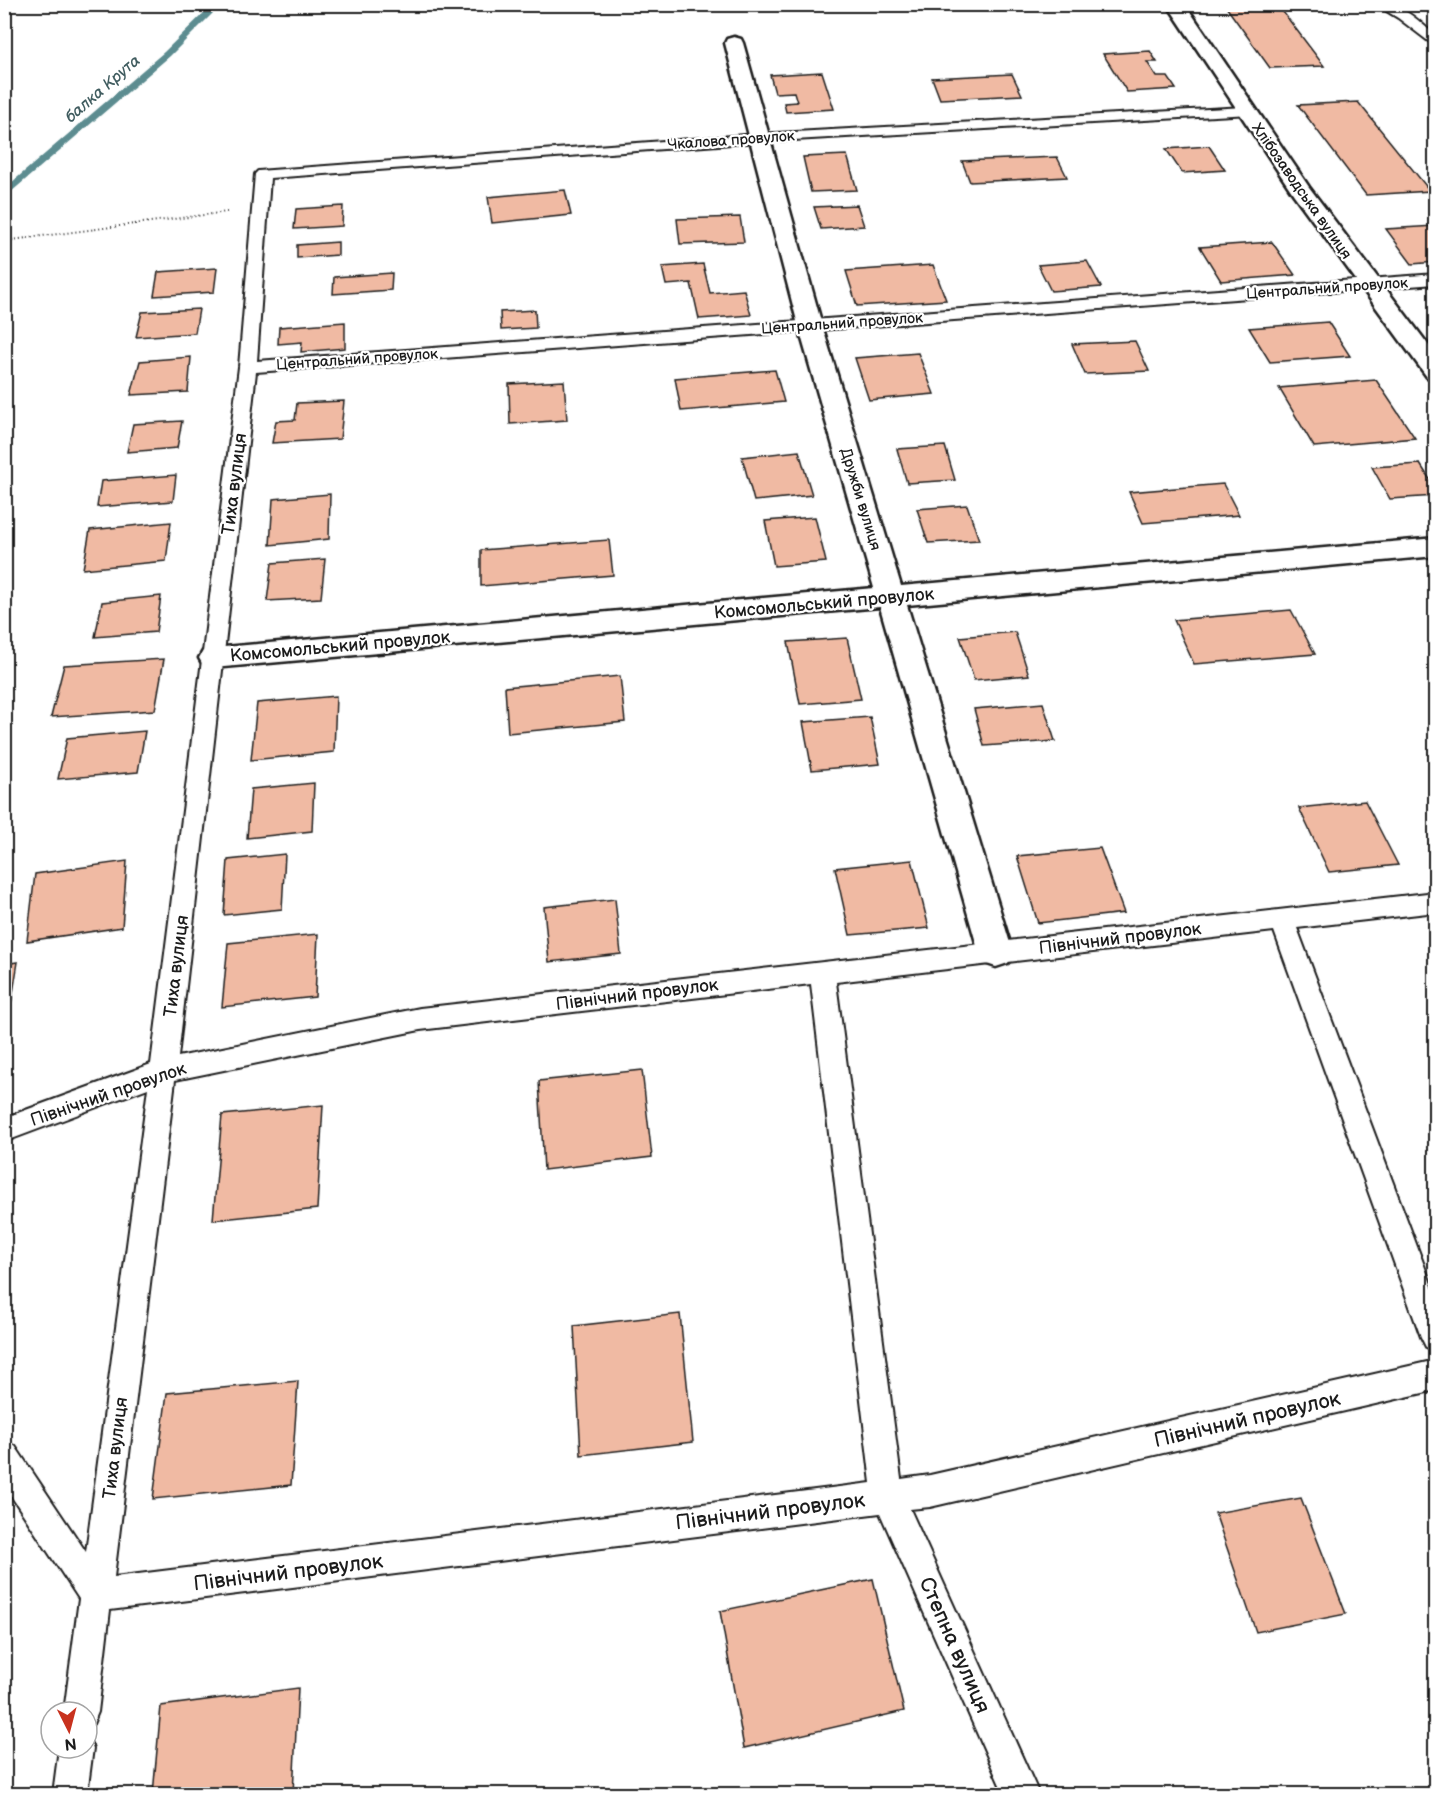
<svg xmlns="http://www.w3.org/2000/svg" width="1440" height="1799" font-family="'Balsamiq Sans',sans-serif">
<style>
.lines{fill:none;stroke-linecap:round;stroke-linejoin:round}
.stream{fill:#5b8c90;fill-rule:evenodd}
.building{fill:#f0baa3;stroke:#1c1c1c;stroke-width:1.5}
.lane-casing{stroke:#1c1c1c;stroke-width:4}
.street-casing{stroke:#1c1c1c;stroke-width:5}
.path{stroke:#1c1c1c;stroke-width:2;stroke-dasharray:1 3;stroke-linecap:butt}
.lane{fill:#fff;fill-rule:evenodd}
.street{fill:#fff;fill-rule:evenodd}
.labels{text-anchor:middle;stroke-width:4.5;stroke-linejoin:round;paint-order:stroke}
.far-street-label{font-size:15px;fill:#1c1c1c;stroke:#fff}
.far-water-label{font-size:16px;font-style:italic;fill:#415d60;stroke:#fff}
.street-label{font-size:18px;fill:#1c1c1c;stroke:#fff}
.near-street-label{font-size:21px;fill:#1c1c1c;stroke:#fff}
</style>
<rect width="100%" height="100%" fill="#fff"/>
<filter id="ink" filterUnits="userSpaceOnUse"><feTurbulence type="fractalNoise" baseFrequency=".0167" numOctaves="2"/><feDisplacementMap in="SourceGraphic" scale="12" xChannelSelector="R" yChannelSelector="G"/><feConvolveMatrix kernelMatrix="1 2 1 2 8 2 1 2 1" color-interpolation-filters="sRGB"/></filter>
<g filter="url(#ink)">
<g class="lines">
<path class="stream" d="M213,4H222L170,56L4,198V189L164,52Z"/>
</g>
<g class="building">
<path d="M1224,4H1277L1324,66L1270,68Z"/>
<path d="M1150,51L1157,62H1147L1157,77H1168L1176,89L1127,92L1103,54Z"/>
<path d="M822,72L834,109L786,112L784,103L797,102L794,92L775,93L770,75Z"/>
<path d="M1012,74L1022,95L940,99L932,78Z"/>
<path d="M1358,102L1430,191L1366,195L1298,105Z"/>
<path d="M1209,146L1225,170L1182,173L1166,149Z"/>
<path d="M847,155L857,190L811,192L803,157Z"/>
<path d="M1057,157L1067,177L970,182L962,161Z"/>
<path d="M565,190L571,215L492,223L488,197Z"/>
<path d="M857,205L864,226L821,229L814,207Z"/>
<path d="M343,206L342,226L294,229L296,209Z"/>
<path d="M740,217L744,242L680,244L677,219Z"/>
<path d="M1435,226L1436,262L1412,264L1386,229Z"/>
<path d="M338,242V255L297,258V245Z"/>
<path d="M1272,242L1295,275L1221,281L1200,247Z"/>
<path d="M1087,261L1101,287L1051,291L1038,265Z"/>
<path d="M703,264L710,293L744,290L751,315L699,319L691,283L666,285L662,267Z"/>
<path d="M933,265L946,300L857,306L846,271Z"/>
<path d="M217,268L214,292L154,296L158,272Z"/>
<path d="M392,273L391,290L333,294L334,277Z"/>
<path d="M199,309L195,333L136,337L142,312Z"/>
<path d="M535,310L536,328L501,330L500,312Z"/>
<path d="M345,322V348L301,352L302,342L278,344L279,327Z"/>
<path d="M1328,322L1350,356L1270,362L1249,328Z"/>
<path d="M1135,341L1149,371L1085,374L1072,344Z"/>
<path d="M918,353L934,394L869,400L855,358Z"/>
<path d="M191,357L188,392L131,395L140,361Z"/>
<path d="M775,370L784,402L681,411L675,378Z"/>
<path d="M1376,380L1415,438L1314,447L1279,388Z"/>
<path d="M564,381L567,420L510,424L509,384Z"/>
<path d="M344,401L340,439L272,443L276,421L295,420L297,403Z"/>
<path d="M182,421L177,448L127,452L133,424Z"/>
<path d="M945,446L955,480L907,483L897,449Z"/>
<path d="M799,451L812,495L754,501L742,457Z"/>
<path d="M1420,464L1436,489V496L1390,499L1372,467Z"/>
<path d="M176,475L173,501L97,507L101,481Z"/>
<path d="M1223,484L1239,515L1143,523L1129,492Z"/>
<path d="M330,494L329,539L270,545L273,499Z"/>
<path d="M967,505L979,540L928,543L917,509Z"/>
<path d="M815,517L826,562L774,566L765,521Z"/>
<path d="M171,522L166,561L83,569L90,530Z"/>
<path d="M609,540L613,575L481,586V550Z"/>
<path d="M325,559L321,598L267,601L272,563Z"/>
<path d="M161,596L156,632L95,637L102,602Z"/>
<path d="M1291,610L1315,654L1194,664L1174,620Z"/>
<path d="M1015,632L1029,675L974,680L960,637Z"/>
<path d="M847,638L861,699L800,704L788,642Z"/>
<path d="M164,659L155,710L51,717L64,665Z"/>
<path d="M620,676L625,722L508,733L505,687Z"/>
<path d="M336,696L334,752L251,760L257,703Z"/>
<path d="M1043,703L1055,741L984,746L974,709Z"/>
<path d="M870,717L880,764L812,770L803,722Z"/>
<path d="M145,731L138,772L58,779L67,738Z"/>
<path d="M314,783L312,831L247,838L251,789Z"/>
<path d="M1365,801L1398,865L1329,872L1299,808Z"/>
<path d="M1100,848L1124,913L1038,923L1017,856Z"/>
<path d="M285,854L282,909L224,915L228,860Z"/>
<path d="M912,860L929,928L850,935L835,868Z"/>
<path d="M127,861L122,927L27,941L35,874Z"/>
<path d="M615,899L621,954L549,962L544,907Z"/>
<path d="M318,934L315,997L222,1007L228,943Z"/>
<path d="M18,962L7,1030L4,1031V964Z"/>
<path d="M642,1070L652,1157L544,1170L539,1081Z"/>
<path d="M323,1105L317,1209L213,1220L222,1115Z"/>
<path d="M680,1314L693,1442L581,1455L574,1326Z"/>
<path d="M298,1381L291,1485L153,1499L167,1393Z"/>
<path d="M1301,1498L1346,1614L1256,1632L1215,1513Z"/>
<path d="M873,1579L904,1711L744,1748L720,1611Z"/>
<path d="M298,1688L293,1794H153L161,1706Z"/>
</g>
<g class="lines">
<g class="lane-casing">
<g id="lane">
<path d="M1375,4C1404,4 1415,18 1436,36V47L1398,18Z"/>
<path d="M1245,107L1250,108L1252,111L1250,114L759,142L270,178L257,361L1436,274V284L256,372L178,1057L420,1008L1436,892V912L1297,928L1436,1297V1351L1426,1347L1421,1337L1274,931L836,982L901,1479L930,1475L1436,1360V1390L930,1507L910,1509L1039,1794H1004L880,1513L110,1610L98,1712L93,1724L87,1727V1712H64L79,1599L4,1485V1442L15,1446L86,1552L148,1088L4,1142V1118L151,1064L239,367L255,174L258,171L759,134ZM811,984L871,1483L114,1577L175,1080L420,1030Z"/>
<path d="M87,1735L93,1748L87,1794H53L59,1748H87Z"/>
</g>
</g>
<g class="street-casing">
<g id="street">
<path d="M1167,4H1185L1309,187L1436,355V379L1427,377L1294,195Z"/>
<path d="M734,37L741,39L743,43L822,325L901,586L1436,538V556L907,605L1013,953L1008,963L996,967L984,963L979,953L880,607L213,668L203,665L199,658L203,651L213,648L874,588L798,325L725,43L727,39Z"/>
</g>
</g>
<path class="path" d="M4,241L227,212"/>
<use href="#lane" class="lane"/>
<use href="#street" class="street"/>
</g>
</g>
<g class="labels">
<g class="far-street-label">
<text transform="translate(731 140) rotate(-4)" y="5">Чкалова провулок</text>
<text transform="translate(1302 191) rotate(55)" y="5">Хлібозаводська вулиця</text>
<text transform="translate(1327 288) rotate(-4)" y="5">Центральний провулок</text>
<text transform="translate(842 323) rotate(-4)" y="5">Центральний провулок</text>
<text transform="translate(357 359) rotate(-4)" y="5">Центральний провулок</text>
<text transform="translate(861 499) rotate(73)" y="5">Дружби вулиця</text>
</g>
<g class="far-water-label">
<text transform="translate(102 88) rotate(-41)" y="6">балка Крута</text>
</g>
<g class="street-label">
<text transform="translate(234 484) rotate(-83)" y="6">Тиха вулиця</text>
<text transform="translate(824 603) rotate(-5)" y="6">Комсомольський провулок</text>
<text transform="translate(340 646) rotate(-5)" y="6">Комсомольський провулок</text>
<text transform="translate(1120 938) rotate(-7)" y="6">Північний провулок</text>
<text transform="translate(176 966) rotate(-83)" y="6">Тиха вулиця</text>
<text transform="translate(637 994) rotate(-7)" y="6">Північний провулок</text>
<text transform="translate(108 1094) rotate(-19)" y="6">Північний провулок</text>
<text transform="translate(115 1448) rotate(-83)" y="6">Тиха вулиця</text>
</g>
<g class="near-street-label">
<text transform="translate(1247 1419) rotate(-13)" y="7">Північний провулок</text>
<text transform="translate(770 1511) rotate(-7)" y="7">Північний провулок</text>
<text transform="translate(288 1572) rotate(-7)" y="7">Північний провулок</text>
<text transform="translate(955 1645) rotate(66)" y="7">Степна вулиця</text>
</g>
</g>
<rect width="1440" height="1799" fill="none" stroke="#fff" stroke-width="24"/>
<rect x="12" y="12" width="1416" height="1775" fill="none" stroke="#1c1c1c" stroke-width="2" filter="url(#ink)"/>
<g transform="translate(69 1730) rotate(174)"><circle r="28" fill="#ffffff" stroke="#a4a4a4" stroke-width="1.5"/>
<path d="M0-4.5L10 22L0 15L-10 22Z" fill="#c8321e"/>
<text y="-9" font-size="16" font-weight="bold" text-anchor="middle" fill="#1c1c1c">N</text>
</g>
</svg>
